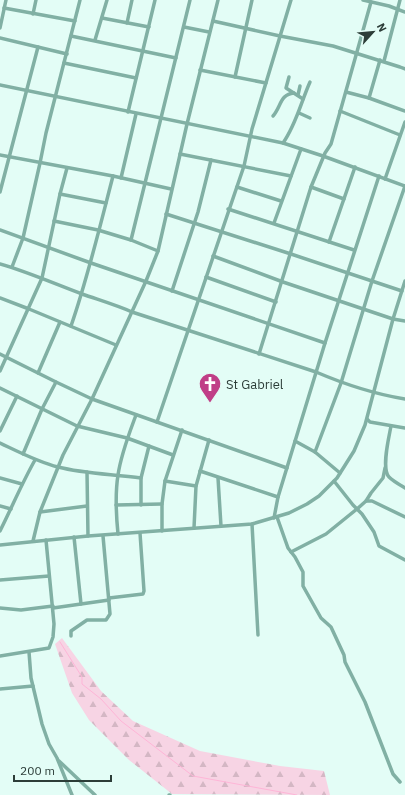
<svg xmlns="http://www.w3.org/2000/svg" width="405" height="795" font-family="'IBM Plex Sans',sans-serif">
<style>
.forest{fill:url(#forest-firs)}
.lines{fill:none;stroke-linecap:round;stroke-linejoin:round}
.stream{stroke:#feb5d7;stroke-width:1}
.minor{stroke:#81b0a4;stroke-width:3.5}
.labels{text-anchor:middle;stroke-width:4;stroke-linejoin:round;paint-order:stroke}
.poi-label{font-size:13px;fill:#2c3d38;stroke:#e3fdf6;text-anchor:start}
</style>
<defs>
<pattern id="forest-firs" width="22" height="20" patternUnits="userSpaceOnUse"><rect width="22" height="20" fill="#f7d4e4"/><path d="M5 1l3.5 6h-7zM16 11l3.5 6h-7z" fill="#d4b7c4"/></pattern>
</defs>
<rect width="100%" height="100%" fill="#e3fdf6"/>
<path class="forest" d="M62,638L101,691L133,721L200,751L280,766L324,771L330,795L172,794L129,760L89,720L72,693L55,644Z"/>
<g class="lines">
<path class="stream" d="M60,642L82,677V684L101,699L121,721L193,776L297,795"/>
<g class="minor">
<path d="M363,0L389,6L405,12"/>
<path d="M4,8L75,21"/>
<path d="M33,14L36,0"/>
<path d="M102,18L149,27"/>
<path d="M213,21L280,36L333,46L400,67L405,69"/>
<path d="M127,23L132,0"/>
<path d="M184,27L209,32"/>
<path d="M0,28L6,0"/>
<path d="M71,36L176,58"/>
<path d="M0,38L67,54"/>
<path d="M95,40L107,0"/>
<path d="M384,61L400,0"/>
<path d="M64,63L136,78"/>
<path d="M200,70L266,83"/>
<path d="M235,77L252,0"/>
<path d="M289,77L286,88L303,99"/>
<path d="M0,85L283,143L323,156L405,186"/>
<path d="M346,92L369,98L405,111"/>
<path d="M298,95L300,86"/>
<path d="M369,98L380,60"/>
<path d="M340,111L400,135"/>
<path d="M128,112L155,0"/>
<path d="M299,113L310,118"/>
<path d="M273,116C281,107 280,94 294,93"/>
<path d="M283,143C296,125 301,102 310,82"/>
<path d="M180,154L291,176"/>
<path d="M0,155L113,176L171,189"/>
<path d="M121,178L136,114"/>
<path d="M385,179L405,122"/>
<path d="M237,187L281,201"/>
<path d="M311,187L344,199"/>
<path d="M0,192L38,47"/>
<path d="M60,194L106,203"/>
<path d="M228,209L354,250"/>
<path d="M166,214L291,254L402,291"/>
<path d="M54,221L98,230L131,240L158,251"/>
<path d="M274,223L301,149"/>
<path d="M0,230L91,263L325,343"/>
<path d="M131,240L190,0"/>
<path d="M329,242L355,167"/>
<path d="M213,256L283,282L393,319L405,321"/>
<path d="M0,264C28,272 55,284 82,294C99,300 116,305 132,312L316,372C344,384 374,394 405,399"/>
<path d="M12,267L23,238L40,163L46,133L80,0"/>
<path d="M206,277L276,302"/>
<path d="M172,291L198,212L211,160"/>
<path d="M0,298L29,309L116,345"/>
<path d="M71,326C88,277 100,226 113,176"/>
<path d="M0,354L56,382L92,399L287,468"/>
<path d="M259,354L311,187L325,153L331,144L371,2"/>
<path d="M0,371L42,278L60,194L67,168"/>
<path d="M38,373L60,322"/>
<path d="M0,388L77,426L127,438L173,455"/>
<path d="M367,419L370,422L405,428"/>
<path d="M157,422L244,166L252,129L291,0"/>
<path d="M391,426C389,437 381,469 389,477C393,481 400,485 405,488"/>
<path d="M0,431L17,396"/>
<path d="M295,441L315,452L340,473"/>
<path d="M0,443C19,452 38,462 58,467C85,474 114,474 141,478"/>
<path d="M315,452L341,383L372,281L405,186"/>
<path d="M23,454L42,409L56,382"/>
<path d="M200,471L278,497"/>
<path d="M87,472L88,536"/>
<path d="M0,478L22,484"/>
<path d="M218,478L221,526"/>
<path d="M165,481L196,486"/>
<path d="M334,481L353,505L362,514L374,532L379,546L405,560"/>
<path d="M366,501H372L405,517"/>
<path d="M116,505L162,504"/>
<path d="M141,505V478L149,446"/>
<path d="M0,506L11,509"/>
<path d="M40,512L87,506"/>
<path d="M277,517L288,548L295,557L303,572V586L321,618L331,627L344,655L345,662L365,702L393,774L400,782"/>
<path d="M274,518L278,497L325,343L379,176"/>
<path d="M252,524L258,635"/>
<path d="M194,528L196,486L209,440"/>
<path d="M0,531C12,507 22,483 35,460"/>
<path d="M162,531V504L165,481L182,430"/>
<path d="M118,534C116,514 115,494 118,475C121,454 129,434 136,415"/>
<path d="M74,537L81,604"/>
<path d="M33,541L40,512L63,455L92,399L146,281L158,251L187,124L218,0"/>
<path d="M0,545L88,536L252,524L289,513L307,504L319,496L337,478L354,451L365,425L393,319L405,281"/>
<path d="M291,552L326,534L357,509L366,501L371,493L383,478L385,468"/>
<path d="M0,580L49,576"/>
<path d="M109,598L143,594L144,591L140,533"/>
<path d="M0,608L21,610L53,606"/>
<path d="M53,608L109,600"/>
<path d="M71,636V631L87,620H106L110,614L103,536"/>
<path d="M29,652L31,678L42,724L49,744L57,758L72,795"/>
<path d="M0,656L49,648L53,637L54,624L46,540"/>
<path d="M0,689L33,686"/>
<path d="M59,761L95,795"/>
<path d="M169,795H170"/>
</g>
</g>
<defs>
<g id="church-pin" transform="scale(1.15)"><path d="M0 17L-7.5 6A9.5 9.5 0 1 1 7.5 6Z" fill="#c03e87" stroke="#e3fdf6"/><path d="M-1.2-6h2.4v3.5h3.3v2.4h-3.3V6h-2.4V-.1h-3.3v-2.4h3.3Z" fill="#fff"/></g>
</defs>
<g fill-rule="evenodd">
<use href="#church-pin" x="210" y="384"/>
</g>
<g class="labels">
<g class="poi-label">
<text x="226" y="389">St Gabriel</text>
</g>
</g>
<g transform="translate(373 32) rotate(63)" stroke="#e3fdf6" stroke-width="3" paint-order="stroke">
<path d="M0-3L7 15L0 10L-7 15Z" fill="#2c3d38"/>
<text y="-6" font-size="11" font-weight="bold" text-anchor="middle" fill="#2c3d38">N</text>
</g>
<path d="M14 775v6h97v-6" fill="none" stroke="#2c3d38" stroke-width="2"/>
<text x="20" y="775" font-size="12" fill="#2c3d38" stroke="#e3fdf6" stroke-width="3" paint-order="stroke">200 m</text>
</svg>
